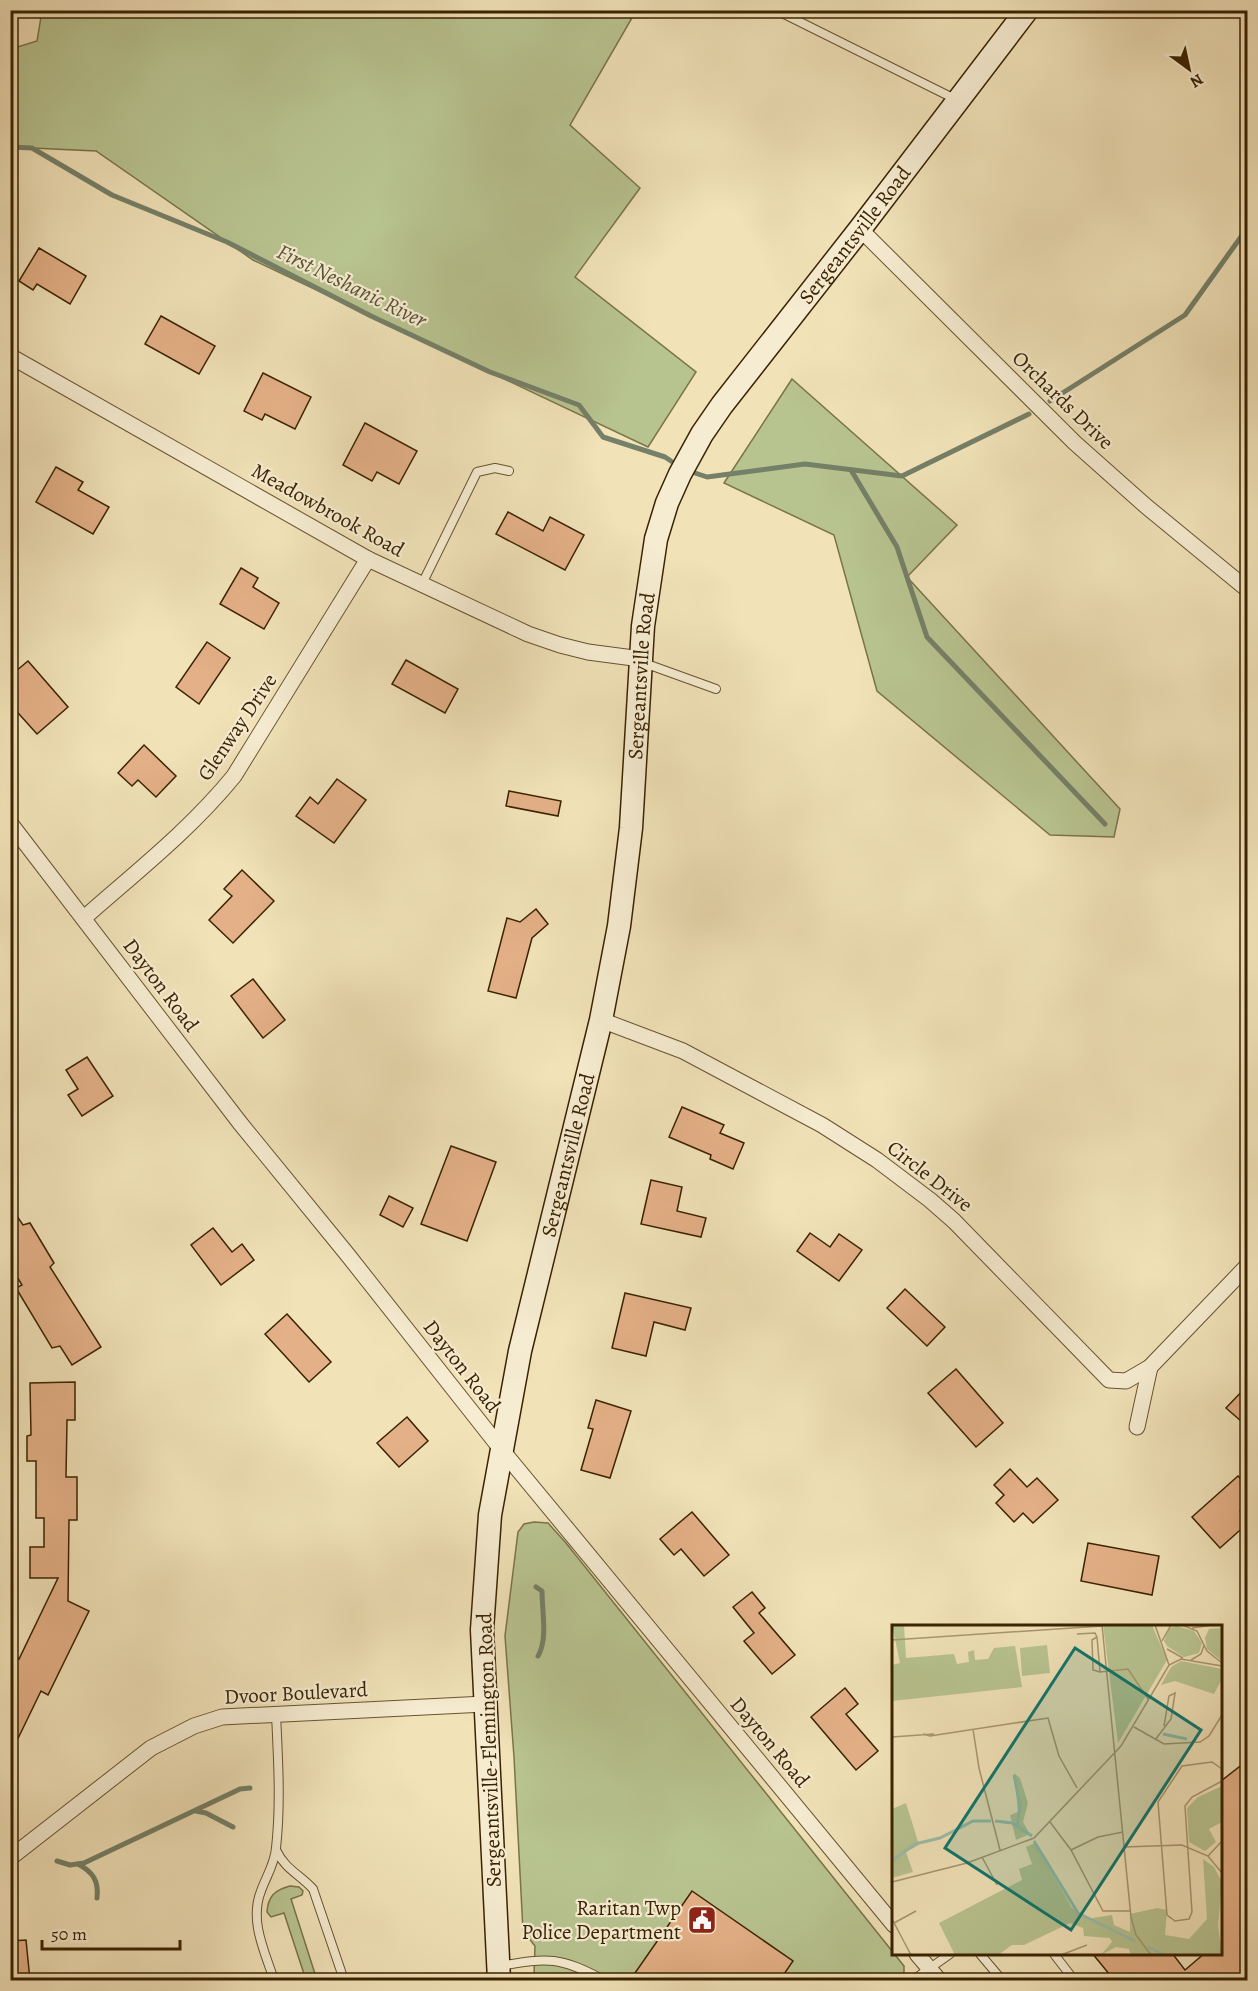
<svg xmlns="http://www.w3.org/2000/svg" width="1258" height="1991" font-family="Alegreya,serif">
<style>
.green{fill:#b8c490;stroke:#7a7448;stroke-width:1.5}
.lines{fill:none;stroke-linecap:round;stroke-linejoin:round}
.stream{stroke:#758068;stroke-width:5}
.building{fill:#e4b087;stroke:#3b2301;stroke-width:1.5}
.service-casing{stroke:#68532f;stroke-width:10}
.minor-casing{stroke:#68532f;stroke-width:17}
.secondary-casing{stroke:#3b2301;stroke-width:25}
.service{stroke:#f6ecd1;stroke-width:8}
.minor{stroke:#f6ecd1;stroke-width:15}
.secondary{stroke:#f6ecd1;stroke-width:22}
.labels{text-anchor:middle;stroke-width:4.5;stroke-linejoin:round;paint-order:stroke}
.street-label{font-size:21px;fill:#3b2301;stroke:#f6ecd1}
.poi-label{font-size:21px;fill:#3b2301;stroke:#f6ecd1;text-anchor:end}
.water-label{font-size:22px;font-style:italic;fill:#585234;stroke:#f6ecd1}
.inset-river{fill:none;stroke:#9bbeac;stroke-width:3}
.inset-road{fill:none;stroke:#a8966f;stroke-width:1.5}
.view{fill:#0f766e;fill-opacity:0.15;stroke:#0f766e;stroke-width:3}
.inset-edge{fill:none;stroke:#3b2301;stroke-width:3}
</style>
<rect width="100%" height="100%" fill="#f1e2b8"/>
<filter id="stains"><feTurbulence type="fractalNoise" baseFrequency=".00333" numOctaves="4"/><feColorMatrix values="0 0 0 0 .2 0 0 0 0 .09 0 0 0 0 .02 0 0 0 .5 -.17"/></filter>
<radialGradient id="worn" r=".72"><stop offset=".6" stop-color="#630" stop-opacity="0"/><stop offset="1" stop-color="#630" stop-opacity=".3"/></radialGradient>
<g class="green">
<path d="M42,11H636L570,125L640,188L575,277L696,372L648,447L253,260L96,151L11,147V49L37,41Z"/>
<path d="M792,379L957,525L907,577L1120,809L1114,837L1050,835L877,691L834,535L724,483Z"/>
<path d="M534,1522L548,1523L566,1543L904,1966V1972L900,1977L903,1980H528L534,1976L535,1946L523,1931L514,1757L505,1636L518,1532L524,1524Z"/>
<path d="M290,1886L299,1887L303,1891L302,1895L291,1899L317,1980H306L284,1913L271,1917L267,1912C268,1896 275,1890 290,1886Z"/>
</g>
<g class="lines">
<g class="stream">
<path d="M10,147L32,148L112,195L227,242L371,316L490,372L579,405L603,437L665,457L671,461"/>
<path d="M1050,401L1185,315L1248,227"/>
<path d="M851,470L897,547L927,637L1105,824"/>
<path d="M695,473L707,477L805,464L902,476L1029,414"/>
<path d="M536,1587L542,1591C542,1612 548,1639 538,1656"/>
<path d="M196,1811L206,1813L233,1827"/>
<path d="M57,1861L70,1865L84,1863L240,1789L250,1788"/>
<path d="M78,1864C93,1872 99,1881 97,1898"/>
</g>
</g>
<g class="building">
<path d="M39,248L86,276L70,304L37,284L33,290L19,281Z"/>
<path d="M161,316L215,346L199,374L145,344Z"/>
<path d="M263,373L311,397L295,429L265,414L262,420L244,411Z"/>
<path d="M365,423L417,451L399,484L377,472L372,481L343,465Z"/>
<path d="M56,467L83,482L78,490L109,507L93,534L36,502Z"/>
<path d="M508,512L543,531L550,517L584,535L565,570L496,534Z"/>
<path d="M241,568L258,578L253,587L279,603L264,629L220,604Z"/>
<path d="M207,642L230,658L199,704L176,687Z"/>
<path d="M406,660L458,689L445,713L392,684Z"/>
<path d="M28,661L68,707L37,734L10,704V676Z"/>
<path d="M144,745L176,776L156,797L138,780L132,786L118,773Z"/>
<path d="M337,779L366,800L334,843L296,816L310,797L318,804Z"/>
<path d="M509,791L561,801L558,816L506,806Z"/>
<path d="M242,870L274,901L233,943L209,920L232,896L224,889Z"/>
<path d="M536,909L548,924L532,938L516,998L488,991L507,918L520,922Z"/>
<path d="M253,979L285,1020L263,1038L231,996Z"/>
<path d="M87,1057L113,1096L82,1116L68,1095L78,1089L66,1070Z"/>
<path d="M682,1107L724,1125L720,1133L744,1143L733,1169L710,1159L711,1155L669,1137Z"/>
<path d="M451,1146L496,1162L467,1241L421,1224Z"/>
<path d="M651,1180L682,1187L677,1211L706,1218L701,1237L641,1224Z"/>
<path d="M389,1196L413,1208L403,1227L380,1215Z"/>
<path d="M10,1206L23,1225L30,1223L54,1263L50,1267L101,1347L72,1365L60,1346L52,1348L16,1288L22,1285L10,1265Z"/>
<path d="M213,1228L232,1252L242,1244L254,1260L221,1285L191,1245Z"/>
<path d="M810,1233L830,1247L839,1234L862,1250L839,1281L797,1251Z"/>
<path d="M905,1289L945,1327L927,1346L887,1308Z"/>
<path d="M625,1293L691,1308L685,1330L654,1322L646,1356L612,1348Z"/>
<path d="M287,1314L331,1362L309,1382L265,1334Z"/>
<path d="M956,1369L1003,1423L976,1447L928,1393Z"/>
<path d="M75,1382V1420H67L66,1477H77V1520H69L68,1601L89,1611L48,1695L41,1691L10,1755V1665L15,1656L19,1659L58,1578H30V1547H44V1518H36V1461H27V1436L31,1435L30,1383Z"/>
<path d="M1248,1385V1427L1226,1408Z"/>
<path d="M596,1400L631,1411L610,1478L581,1470L593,1429L588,1428Z"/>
<path d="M407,1417L428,1441L399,1467L377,1443Z"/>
<path d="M1010,1469L1027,1487L1037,1478L1058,1500L1033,1523L1023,1513L1014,1522L996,1503L1004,1495L994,1485Z"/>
<path d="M1238,1476L1248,1486V1505L1240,1511L1248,1520V1523L1220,1548L1192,1517Z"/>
<path d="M692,1512L729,1555L704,1576L681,1549L674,1555L660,1539Z"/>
<path d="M1088,1543L1159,1556L1152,1595L1081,1581Z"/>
<path d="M752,1592L765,1608L759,1613L795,1655L772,1674L744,1641L754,1633L733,1607Z"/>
<path d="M845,1688L858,1704L846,1714L878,1751L856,1770L811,1717Z"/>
<path d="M1248,1760V1980H1114L1092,1953H1172L1185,1970L1205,1953H1221V1781Z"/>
<path d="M692,1891L793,1961L780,1980H646L635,1973Z"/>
<path d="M26,1940L30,1980H10V1941Z"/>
</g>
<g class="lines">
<g class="service-casing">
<g id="service">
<path d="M776,10L957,100"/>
<path d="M422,584L477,472L495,468L509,471"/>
<path d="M644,663L716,689"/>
<path d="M276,1850C285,1869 299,1874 313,1889L344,1980"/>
<path d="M980,1954L1002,1980"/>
<path d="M1054,1954L1074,1980"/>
<path d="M500,1966C549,1957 560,1957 604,1980"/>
<path d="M274,1980C265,1952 249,1921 261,1891C266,1877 275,1863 276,1848C281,1803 278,1758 276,1714"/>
<path d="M913,1980L950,1954"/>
</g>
</g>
<g class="minor-casing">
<g id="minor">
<path d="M860,229L1075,443L1147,507L1248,590"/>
<path d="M10,356L368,559L528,634L560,645L588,652L641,659"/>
<path d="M10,823L240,1123L347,1254L501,1449L894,1925"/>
<path d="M84,918C136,872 190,830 234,776L368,559"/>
<path d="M601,1020L683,1051L822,1125L877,1160L930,1200L954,1221L1109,1380L1126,1381L1150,1367L1248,1265"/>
<path d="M1137,1427L1150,1367"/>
<path d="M10,1858L151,1748L194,1726L222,1717L485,1704"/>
<path d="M917,1954L939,1980"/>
</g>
</g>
<g class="secondary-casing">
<g id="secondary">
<path id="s1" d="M499,1980L482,1630L490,1515L520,1351L601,1020L619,926L631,828L643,626L656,539L667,503L680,474L702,434L722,405L860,229L1027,10"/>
</g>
</g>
<use href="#service" class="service"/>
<use href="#minor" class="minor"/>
<use href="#secondary" class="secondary"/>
</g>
<defs>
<g id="civic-square" transform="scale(1.5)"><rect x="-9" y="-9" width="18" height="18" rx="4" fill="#8f2418" stroke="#f6ecd1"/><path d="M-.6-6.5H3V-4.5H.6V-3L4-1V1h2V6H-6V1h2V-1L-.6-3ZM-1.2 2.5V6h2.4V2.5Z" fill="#fff"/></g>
</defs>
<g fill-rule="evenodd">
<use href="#civic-square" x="702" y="1920"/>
</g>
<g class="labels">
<g class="street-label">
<text dy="7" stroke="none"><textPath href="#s1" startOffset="1824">Sergeantsville Road</textPath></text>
<text transform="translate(1063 400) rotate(44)" y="7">Orchards Drive</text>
<text transform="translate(328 510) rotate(29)" y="7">Meadowbrook Road</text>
<text dy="7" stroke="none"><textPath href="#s1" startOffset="1320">Sergeantsville Road</textPath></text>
<text transform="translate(237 727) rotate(-56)" y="7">Glenway Drive</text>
<text transform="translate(161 985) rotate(53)" y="7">Dayton Road</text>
<text dy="7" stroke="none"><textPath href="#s1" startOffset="834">Sergeantsville Road</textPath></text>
<text transform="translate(930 1176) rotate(38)" y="7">Circle Drive</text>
<text transform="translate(462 1366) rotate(52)" y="7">Dayton Road</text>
<text transform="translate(296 1693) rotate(-3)" y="7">Dvoor Boulevard</text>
<text transform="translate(770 1742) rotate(50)" y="7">Dayton Road</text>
<text transform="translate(489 1750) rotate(-92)" y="7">Sergeantsville-Flemington Road</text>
</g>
<g class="poi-label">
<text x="681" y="1915">Raritan Twp<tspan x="681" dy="24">Police Department</tspan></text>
</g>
<g class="water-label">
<text transform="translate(352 285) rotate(26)" y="8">First Neshanic River</text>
</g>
</g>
<g transform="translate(892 1625)">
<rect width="330" height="330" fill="#f1e2b8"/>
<path d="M0,0H12L14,33L62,29L65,39L77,37L76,27L82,25L83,35L96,34L102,23L123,21L130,62L0,76V40L8,38ZM211,0H260L275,35L226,118ZM285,1L302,6L310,18L307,28L292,32L275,21L272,16L277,3ZM330,3V36L315,24L313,13L317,4ZM155,20L158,48L130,51L128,23ZM289,36L330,44V54L322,69L283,56L269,60L279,42ZM122,148L128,153L136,178L131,197L138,209L124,215L118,190L126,187ZM330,161V197L317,204L324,217L313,226L297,217L295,183L306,172ZM14,178L27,220L14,227L21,247L0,253V184ZM143,218L180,283L195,294L220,290L222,300L238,307V289L265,283L275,285L273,310L297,314L315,294L311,234L322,242L330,257L326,301L330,330H239L237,324L224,322L209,330L220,317L218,313L192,311L191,303L178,298L132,320H120L106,330H63L47,298L130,255L127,244L140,239L134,222Z" fill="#b8c490"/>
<path class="inset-river" d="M271,109L295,114M122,150L128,180L125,202M103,196L120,198L140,211M142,216L186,288L243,316M0,236L23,219L48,213L81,196H99M256,322L273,330"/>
<path class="inset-road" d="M210,0L239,292L244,310L259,330M263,0L277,40M290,0L305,6L315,26L330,38M300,3L321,0M185,9L203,8L205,12M205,12L208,47L236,44L256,74M205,12L200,15L201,45L208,47M0,15L210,1M270,16L279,0M275,24L291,33M299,35L309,29L312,20M242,102L272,119L308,117L317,111L330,90M81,104L87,143L108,225M31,109L38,111L156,93L167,131L185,163M0,112L42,109M263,115L279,94L283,68L277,71L272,101M330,144L320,137L290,141L266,177L275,290L283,296L297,294L300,287L293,181L300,172L330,156M158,197L179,225L211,286H238M232,222L290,220L316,231L330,248M179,225L206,212L231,207M316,231L330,216M90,232L105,260M0,257L75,238L142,213L229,121L277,40L289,34L330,41M0,294L19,330M2,298L24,286M169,330L195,320"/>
<path class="view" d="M183,23L309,105L179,305L53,223Z"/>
<rect width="330" height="330" class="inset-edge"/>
</g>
<rect width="1258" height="1991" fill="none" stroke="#f1e2b8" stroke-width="36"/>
<rect x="12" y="12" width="1234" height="1967" fill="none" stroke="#3b2301" stroke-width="3"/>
<rect x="18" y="18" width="1222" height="1955" fill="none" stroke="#3b2301" stroke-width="1.5"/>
<g transform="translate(1189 69) rotate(147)" stroke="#f6ecd1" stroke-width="4.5" paint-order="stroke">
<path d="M0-4.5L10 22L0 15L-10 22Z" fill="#3b2301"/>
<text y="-9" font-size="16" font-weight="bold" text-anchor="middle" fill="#3b2301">N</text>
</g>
<path d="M42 1940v9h138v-9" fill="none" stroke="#3b2301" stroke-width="3"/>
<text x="51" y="1940" font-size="18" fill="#3b2301" stroke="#f6ecd1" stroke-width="4.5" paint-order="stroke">50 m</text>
<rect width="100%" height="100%" filter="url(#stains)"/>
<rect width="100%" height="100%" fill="url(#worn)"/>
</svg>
